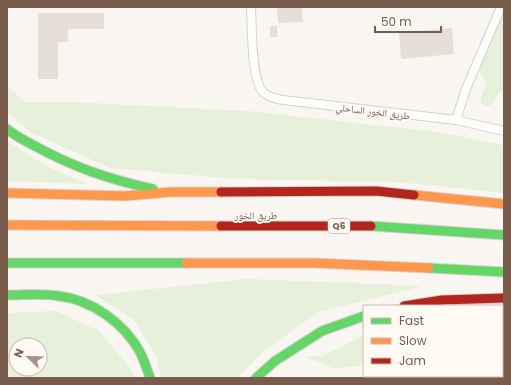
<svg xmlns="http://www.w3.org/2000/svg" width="511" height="385" font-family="Poppins,'Noto Naskh Arabic',sans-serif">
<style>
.green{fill:#e7f0db;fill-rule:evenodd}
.building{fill:#e6ded7}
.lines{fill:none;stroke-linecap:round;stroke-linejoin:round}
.street-casing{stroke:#d7d1cb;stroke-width:10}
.fast-casing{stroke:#dad1cc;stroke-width:11}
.slow-casing{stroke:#dad1cc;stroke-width:11}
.jam-casing{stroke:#dad1cc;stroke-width:11}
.street{stroke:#fefefd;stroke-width:8}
.fast{stroke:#63d668;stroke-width:9}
.slow{stroke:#ff974d;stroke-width:9}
.jam{stroke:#b3261e;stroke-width:9}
.labels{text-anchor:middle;stroke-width:4;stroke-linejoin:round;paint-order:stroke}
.shield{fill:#fffaf3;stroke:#a28b7f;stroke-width:1}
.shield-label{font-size:9px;font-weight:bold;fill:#7a5c4d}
.street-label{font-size:10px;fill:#7a5c4d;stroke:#fffaf3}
</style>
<rect width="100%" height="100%" fill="#f9f5f0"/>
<g class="green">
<path d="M504,11V89L498,94L491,105C487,107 484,106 481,103V97L487,83L480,72V68Z"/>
<path d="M7,86L24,102H70L248,111L438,132L504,145V193L398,182L237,179L110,168L30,132L7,112Z"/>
<path d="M7,141L48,167L88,184L7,181Z"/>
<path d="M247,279L424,286L318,312L263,352L237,378H161L157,357L133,319L95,295Z"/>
<path d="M56,311L99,331L132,370L134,378H7V313ZM16,345H40V369H16Z"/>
<path d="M364,335V365L335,369L306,357L323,356Z"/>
</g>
<g class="building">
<path d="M277,7H302L303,22L278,23Z"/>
<path d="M38,13H104V29H68V42H58V79H38Z"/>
<rect x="270" y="26" width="7" height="11"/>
<path d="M452,28L454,54L401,59L399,33Z"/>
</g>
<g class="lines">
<g class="street-casing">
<g id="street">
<path d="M251,7C252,25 251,80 263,92C270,99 282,100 292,101L456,120L504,131"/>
<path d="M456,120L466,89L501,7"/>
</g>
</g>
<g class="fast-casing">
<g id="fast">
<path d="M7,129C15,136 24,140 33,145C73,167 108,179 153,189"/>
<path d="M371,226L504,235"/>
<path d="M7,263H186"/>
<path d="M429,268L504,272"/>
<path d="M7,295C24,295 42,293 59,296C92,300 124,323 140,352C144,360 147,369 150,378"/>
<path d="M256,378L275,361L322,331L364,316"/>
</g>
</g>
<g class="slow-casing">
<g id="slow">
<path d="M7,193L125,196L171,192H221"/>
<path d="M414,195L504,204"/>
<path d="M7,225L221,226"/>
<path d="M186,263H314L429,268"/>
</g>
</g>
<g class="jam-casing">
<g id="jam">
<path d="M221,192L376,191L414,195"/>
<path d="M221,226H371"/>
<path d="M404,306L442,300L504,298"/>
</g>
</g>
<use href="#street" class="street"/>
<use href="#fast" class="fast"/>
<use href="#slow" class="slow"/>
<use href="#jam" class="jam"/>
</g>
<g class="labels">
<rect class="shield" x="328" y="219" width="22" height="14" rx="3"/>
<g class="shield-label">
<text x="339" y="229">Q6</text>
</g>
<g class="street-label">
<text transform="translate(373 111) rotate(7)" y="4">طريق الخور الساحلي</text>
<text x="256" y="219">طريق الخور</text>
</g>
</g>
<rect width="511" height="385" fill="none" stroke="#7a5c4d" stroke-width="16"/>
<rect x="363" y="305" width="140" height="72" fill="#fffaf3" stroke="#cabbb1"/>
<rect x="371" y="318" width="20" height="6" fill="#63d668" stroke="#cabbb1"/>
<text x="399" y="325" font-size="12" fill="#7a5c4d">Fast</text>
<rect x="371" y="338" width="20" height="6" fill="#ff974d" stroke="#cabbb1"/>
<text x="399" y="345" font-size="12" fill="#7a5c4d">Slow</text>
<rect x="371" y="358" width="20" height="6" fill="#b3261e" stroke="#cabbb1"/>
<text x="399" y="365" font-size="12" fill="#7a5c4d">Jam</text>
<g transform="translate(28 357) rotate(293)"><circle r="19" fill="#fffaf3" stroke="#cabbb1"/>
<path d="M0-3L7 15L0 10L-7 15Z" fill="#a69286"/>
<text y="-6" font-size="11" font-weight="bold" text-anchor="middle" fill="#7a5c4d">N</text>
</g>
<path d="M375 26v6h66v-6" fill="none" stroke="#7a5c4d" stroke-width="2"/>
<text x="381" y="26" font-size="12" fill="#7a5c4d" stroke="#fffaf3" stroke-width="3" paint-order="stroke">50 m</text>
</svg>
